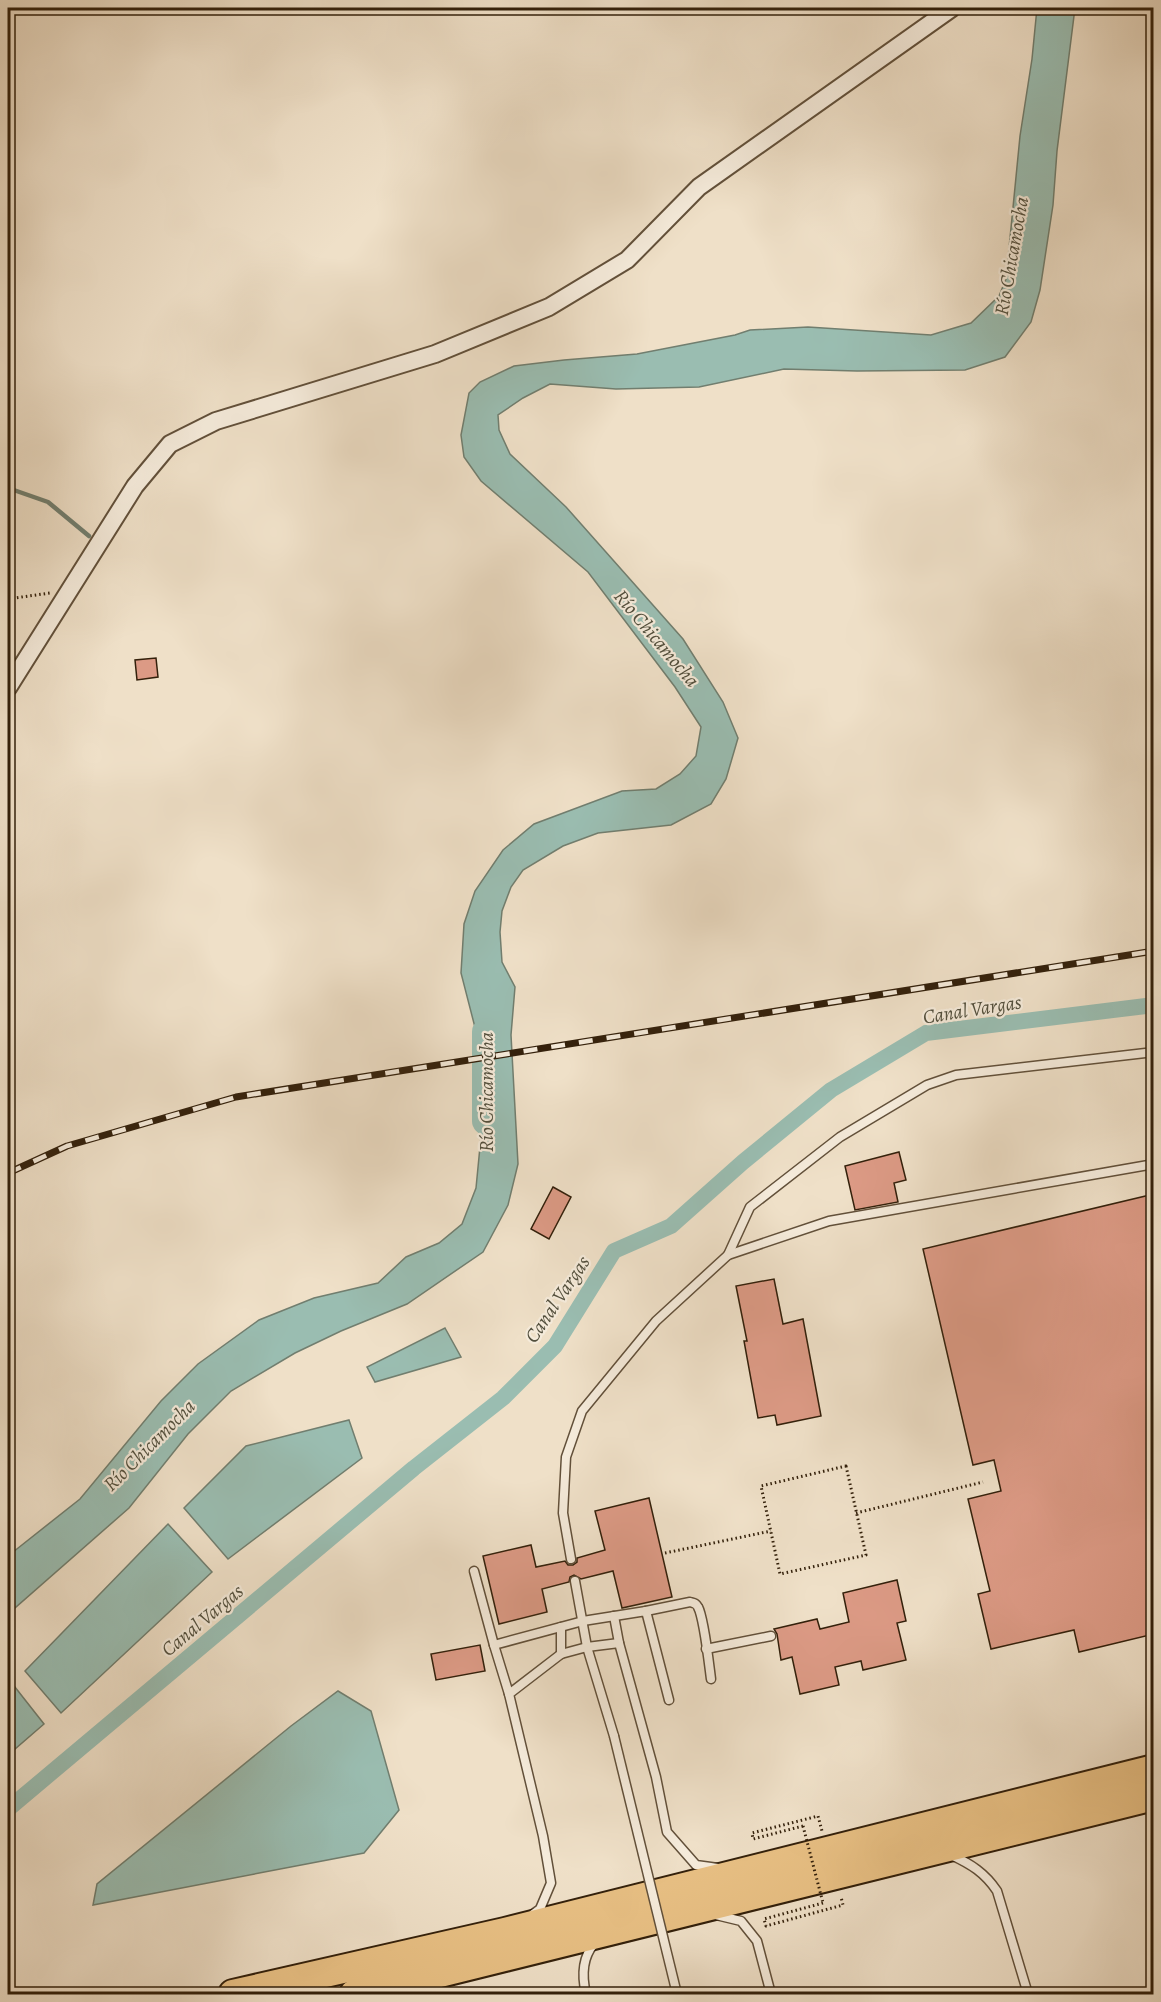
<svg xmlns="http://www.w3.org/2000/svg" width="1161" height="2002" font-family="Alegreya,serif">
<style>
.water{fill:#9abdb1;stroke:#717e6f;stroke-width:1.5}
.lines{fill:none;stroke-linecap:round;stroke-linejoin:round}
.stream{stroke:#717e6f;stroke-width:4.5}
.canal{stroke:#9abdb1;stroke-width:16}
.river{stroke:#9abdb1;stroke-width:28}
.building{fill:#dc9a85;stroke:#33200b;stroke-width:1.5}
.lane-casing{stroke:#62503a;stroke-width:11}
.street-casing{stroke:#62503a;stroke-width:20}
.highway-casing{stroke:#33200b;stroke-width:32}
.path{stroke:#33200b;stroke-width:3;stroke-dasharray:1.5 3;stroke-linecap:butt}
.lane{stroke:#f5ebdb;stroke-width:8}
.street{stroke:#f5ebdb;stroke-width:16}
.highway{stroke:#e8c084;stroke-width:28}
.rail-casing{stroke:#33200b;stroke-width:7}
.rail{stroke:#f5ebdb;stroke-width:4.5;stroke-dasharray:14;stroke-linecap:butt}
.lane-bridge-casing{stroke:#62503a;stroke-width:11;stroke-linecap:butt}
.path-bridge{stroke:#33200b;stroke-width:3;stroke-dasharray:1.5 3;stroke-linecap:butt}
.lane-bridge{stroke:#f5ebdb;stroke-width:8}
.labels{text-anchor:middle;stroke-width:4.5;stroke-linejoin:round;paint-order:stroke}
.water-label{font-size:20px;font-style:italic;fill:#524f3d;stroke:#f5ebdb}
</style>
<rect width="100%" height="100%" fill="#efe0c8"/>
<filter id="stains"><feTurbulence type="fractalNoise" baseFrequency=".00333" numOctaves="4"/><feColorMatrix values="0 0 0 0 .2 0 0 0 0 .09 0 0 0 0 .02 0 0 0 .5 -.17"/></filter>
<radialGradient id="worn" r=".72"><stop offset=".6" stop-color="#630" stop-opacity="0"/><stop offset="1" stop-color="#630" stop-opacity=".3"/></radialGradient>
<g class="water">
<path d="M1037,8H1075L1057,151L1053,205L1040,290L1031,322L1005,357L965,370L857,371L784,369L699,387L616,389L550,384L523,398L498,415L499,430L510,454L566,507L683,639L723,702L738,738L726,779L711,804L671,825L598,833L563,846L523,870L511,887L502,911L500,932L502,962L515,987L511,1035L518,1164L508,1205L483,1252L407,1304L341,1331L295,1353L231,1391L188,1434L129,1508L8,1614V1556L80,1499L161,1401L198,1364L259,1320L314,1298L378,1283L406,1257L439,1243L462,1224L476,1188L487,1074L461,973L464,924L475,891L503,850L534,824L622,791L656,789L680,774L696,756L701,727L675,687L588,572L481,481L464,457L461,435L469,393L480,382L514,366L564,360L637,354L735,335L750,330L808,327L931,335L971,323L999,296L1006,279L1020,136L1032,59Z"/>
<path d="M445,1328L461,1357L375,1382L367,1367Z"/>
<path d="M349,1420L362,1458L228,1559L184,1508L246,1446Z"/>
<path d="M168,1524L212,1572L61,1713L25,1671Z"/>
<path d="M11,1682L44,1724L8,1755V1686Z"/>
<path d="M338,1691L371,1711L399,1810L364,1853L93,1905L97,1884L291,1726Z"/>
</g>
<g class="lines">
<path class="stream" d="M8,488L48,502L89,536"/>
<path class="canal" d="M8,1809L414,1468L503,1398L555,1346L614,1251L671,1226L743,1162L831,1090L926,1033L1154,1005"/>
<path class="river" d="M486,1121V1032"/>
</g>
<g class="building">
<path d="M156,658L158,677L137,680L135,660Z"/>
<path d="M899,1152L906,1180L894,1183L898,1202L855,1210L845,1166Z"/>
<path d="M553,1187L571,1197L549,1239L531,1229Z"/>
<path d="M1154,1194V1634L1079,1652L1074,1630L991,1649L978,1594L990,1591L968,1499L1001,1491L994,1460L973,1465L923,1249Z"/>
<path d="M774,1279L783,1324L803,1319L821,1416L777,1425L775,1415L758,1418L744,1341H747L736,1286Z"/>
<path d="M649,1498L672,1597L622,1608L613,1571L581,1579L574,1575L570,1577L569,1582L542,1589L547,1612L499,1624L483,1556L531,1545L536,1567L565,1561L568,1565H573L577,1562V1558L605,1550L595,1511Z"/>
<path d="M897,1580L906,1621L897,1623L906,1660L863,1670L861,1661L835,1667L839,1685L800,1694L792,1657L781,1660L777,1634L774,1629L817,1619L820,1629L849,1622L843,1593Z"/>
<path d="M480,1645L485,1671L436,1680L431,1654Z"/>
</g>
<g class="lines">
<g class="lane-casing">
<g id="lane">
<path d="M728,1255L750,1207L840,1137L927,1085L956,1075L1154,1052"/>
<path d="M571,1559L563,1513L566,1457L582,1411L656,1321L728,1255L829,1221L1154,1164"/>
<path d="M474,1571L494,1645"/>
<path d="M575,1581L587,1647L614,1736"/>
<path d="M646,1611L690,1602C694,1603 696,1603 698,1607C704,1618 709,1664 711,1679"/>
<path d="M614,1616L619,1643"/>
<path d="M706,1649L771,1636"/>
<path d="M561,1654V1627"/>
<path d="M509,1694L494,1645L583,1621L646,1611L669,1700"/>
<path d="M951,1855C971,1864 985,1873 997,1891L1028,1994"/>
<path d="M533,1914L540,1909L551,1883L543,1836L509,1694L561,1654L587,1647L619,1643L656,1777L667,1832L696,1865L718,1868"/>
<path d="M716,1915L741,1921L757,1941L771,1994"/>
<path d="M586,1994C582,1977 582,1958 594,1944"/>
</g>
</g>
<g class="street-casing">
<path id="street" d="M8,688L135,486L170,444L216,421L435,354L549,307L627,260L699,187L952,8"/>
</g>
<g class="highway-casing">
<g id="highway">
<path d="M233,1994L505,1932L1154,1769"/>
<path d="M354,1994C621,1930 887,1862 1154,1796"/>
</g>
</g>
<g class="path">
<path d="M8,599L50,593"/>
<path d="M846,1466L866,1555L780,1574L761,1486Z"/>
<path d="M856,1513L983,1482"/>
<path d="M665,1553L771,1531"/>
<path d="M803,1826L753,1839L752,1833L818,1816L822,1831"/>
<path d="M823,1903L764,1919L766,1926L843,1905L841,1897"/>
</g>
<use href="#lane" class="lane"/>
<use href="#street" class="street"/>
<use href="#highway" class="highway"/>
<g class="rail-casing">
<path id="rail" d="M8,1173L67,1146L236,1097L1154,951"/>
</g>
<use href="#rail" class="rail"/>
<g class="lane-bridge-casing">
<path id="lane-bridge" d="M614,1736L677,1994"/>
</g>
<path class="path-bridge" d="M803,1826L823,1903"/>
<use href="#lane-bridge" class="lane-bridge"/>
</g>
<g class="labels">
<g class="water-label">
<text transform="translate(1011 256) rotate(-80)" y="7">Río Chicamocha</text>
<text transform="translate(657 638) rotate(50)" y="7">Río Chicamocha</text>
<text transform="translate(972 1009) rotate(-9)" y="7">Canal Vargas</text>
<text transform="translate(486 1092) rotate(-90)" y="7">Río Chicamocha</text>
<text transform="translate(557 1299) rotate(-56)" y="7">Canal Vargas</text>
<text transform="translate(149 1445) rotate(-45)" y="7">Río Chicamocha</text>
<text transform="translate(202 1620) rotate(-40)" y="7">Canal Vargas</text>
</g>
</g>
<rect width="1161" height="2002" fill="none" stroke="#efe0c8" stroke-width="30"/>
<rect x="9" y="9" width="1143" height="1984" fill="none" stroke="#33200b" stroke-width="3"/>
<rect x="15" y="15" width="1131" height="1972" fill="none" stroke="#33200b" stroke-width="1.5"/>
<rect width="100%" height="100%" filter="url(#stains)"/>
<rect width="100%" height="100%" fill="url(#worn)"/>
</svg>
